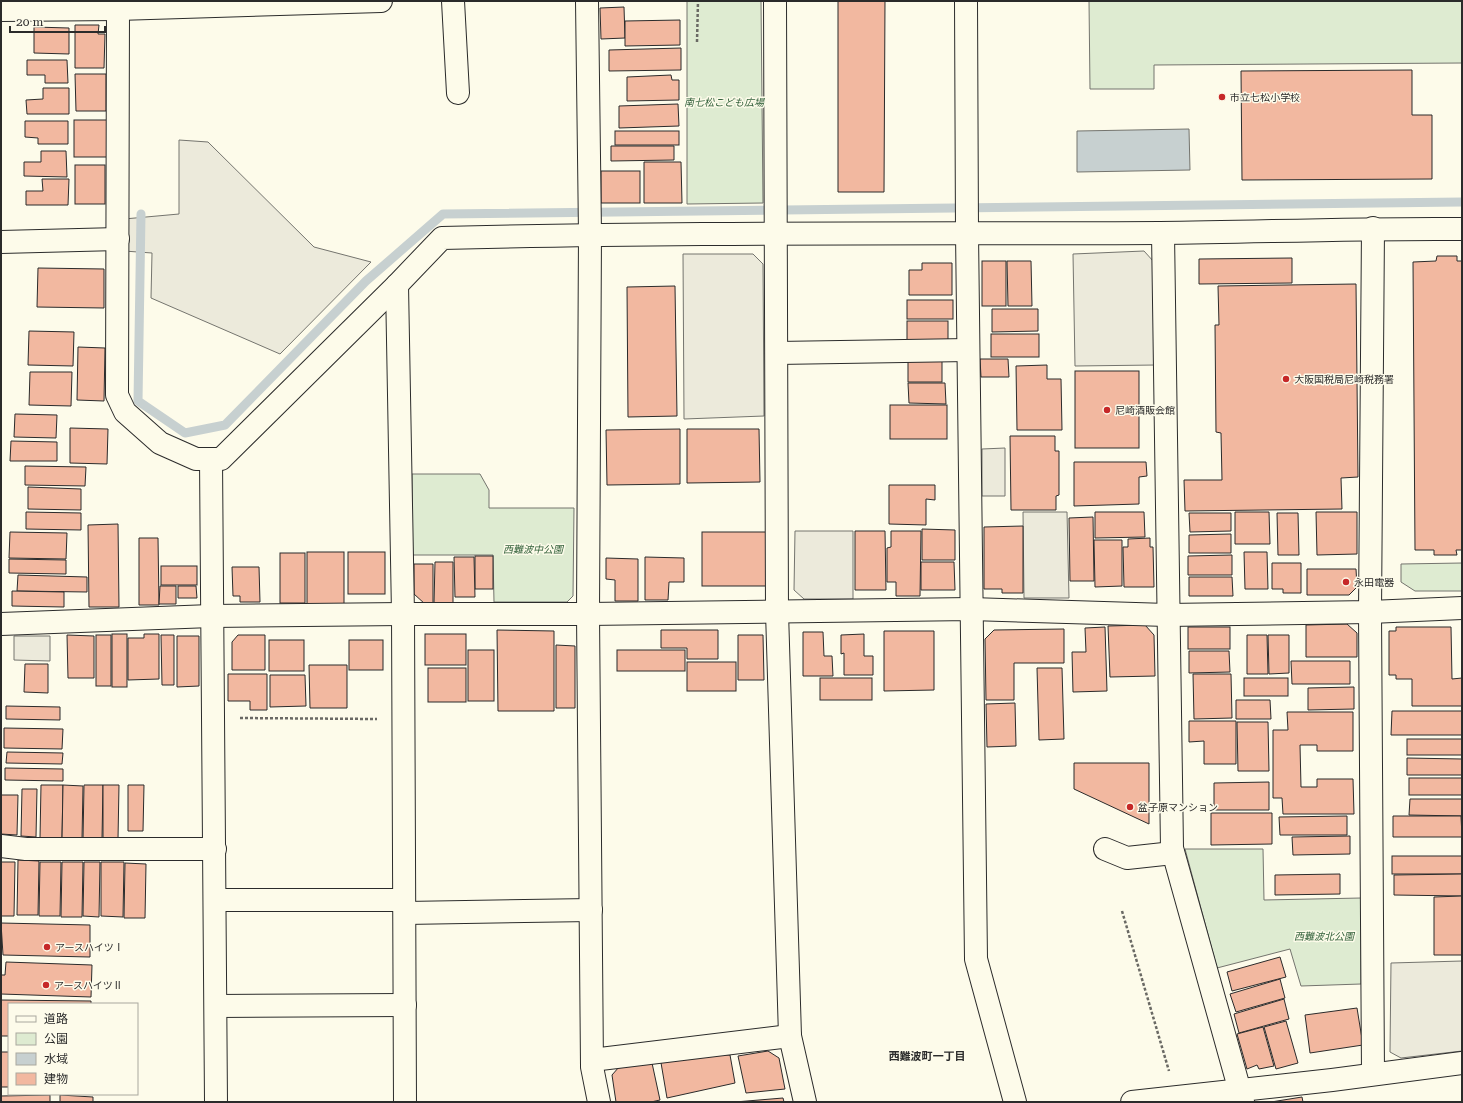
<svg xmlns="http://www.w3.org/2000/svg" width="1463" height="1103" font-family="'Roboto Serif','Noto Sans JP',serif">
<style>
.green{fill:#deebd1;stroke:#74746e}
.parking{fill:#eceadb;stroke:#74746e}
.water{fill:#c7d0d0;stroke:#74746e}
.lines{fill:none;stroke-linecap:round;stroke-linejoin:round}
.stream{stroke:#c7d0d0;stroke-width:9}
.building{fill:#f2b8a0;stroke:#2b2b2b}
.minor-casing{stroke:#2b2b2b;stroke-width:24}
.path{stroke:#6a6964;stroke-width:2.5;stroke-dasharray:3 2;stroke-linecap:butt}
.minor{stroke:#fdfbea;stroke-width:22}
.poi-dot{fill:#c62828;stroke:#fdfbea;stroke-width:1.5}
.labels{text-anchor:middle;stroke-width:3;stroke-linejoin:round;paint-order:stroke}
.poi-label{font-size:10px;fill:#2b2b2b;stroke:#fdfbea;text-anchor:start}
.park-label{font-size:10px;font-style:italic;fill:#34623c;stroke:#fdfbea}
.neighbourhood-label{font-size:11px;font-weight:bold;fill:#2b2b2b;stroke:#fdfbea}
</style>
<rect width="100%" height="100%" fill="#fdfbea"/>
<g class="green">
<path d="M687,1H761L763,203L687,204Z"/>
<path d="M1089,1H1462V63L1154,65V89H1090Z"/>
<path d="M412,474H480L489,490V508H574L573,596L567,602H494L493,555H412Z"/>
<path d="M1462,563V591H1415L1401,582V564Z"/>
<path d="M1185,849H1263L1264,900L1361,898V984L1301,986L1290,949L1217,968Z"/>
</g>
<g class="parking">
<path d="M179,140L208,142L314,247L371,262L280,354L151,298L152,253L124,251V219L179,214Z"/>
<path d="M1144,251L1154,262L1156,365L1075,366L1073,254Z"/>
<path d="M683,254H753L763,264L764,416L684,419Z"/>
<path d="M1005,448V496H982V449Z"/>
<path d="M1023,512H1067L1069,598H1024Z"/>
<path d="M795,531H853V599H804L794,590Z"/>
<path d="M14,636H50V661L14,660Z"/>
<path d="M1462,961V1051L1401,1058L1390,1052L1391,963Z"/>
</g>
<path class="water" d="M1189,129L1190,170L1077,172V131Z"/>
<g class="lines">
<path class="stream" d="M141,214L138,401L185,433L225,425L366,281L443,214L1462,202"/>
</g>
<g class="building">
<path d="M838,1H885L884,192H838Z"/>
<path d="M624,7L625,38L601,39L600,8Z"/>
<path d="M680,20V45L625,46V21Z"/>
<path d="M75,25H99L98,34H105L104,68H75Z"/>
<path d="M34,27L69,28V54L34,53Z"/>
<path d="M681,48V70L609,71V50Z"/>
<path d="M27,60H67L68,83H45V75H27Z"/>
<path d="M1412,70V115H1432V179L1242,180L1241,71Z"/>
<path d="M75,74H106V111H76Z"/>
<path d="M671,75L672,80H679V100L627,101V77Z"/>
<path d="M43,88H69V114H27L26,100L43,99Z"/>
<path d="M678,104L679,126L619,128V106Z"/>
<rect x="74" y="120" width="34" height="37"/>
<path d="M25,121H68V144H38V138L25,137Z"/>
<rect x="615" y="131" width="64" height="14"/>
<path d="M611,146H674V160L611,161Z"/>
<path d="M41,151H66L67,177L24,176V162H41Z"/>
<path d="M644,162H681L682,203H644Z"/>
<rect x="75" y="165" width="30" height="39"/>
<rect x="601" y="171" width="39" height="32"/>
<path d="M42,179H69L68,205H26V191H43Z"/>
<path d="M1437,256H1457V261H1462V550H1456L1457,555H1434V550H1415L1413,262L1436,261Z"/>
<path d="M1292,258V283L1199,284V259Z"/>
<rect x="982" y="261" width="24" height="45"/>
<path d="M1007,261H1031L1032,306H1008Z"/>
<path d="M922,263H952V295H909V270H922Z"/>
<path d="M38,268L104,269V308L37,307Z"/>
<path d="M1356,284L1358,477L1341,478L1342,509L1185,511L1184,480H1222L1221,433L1216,432L1215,325H1219L1218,286Z"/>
<path d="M675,286L677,416L628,417L627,287Z"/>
<rect x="907" y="300" width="46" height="19"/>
<path d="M992,309H1038V331L992,332Z"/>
<rect x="907" y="321" width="41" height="22"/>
<path d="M29,331L74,332L73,366L28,365Z"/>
<rect x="991" y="334" width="48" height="23"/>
<path d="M78,347L105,348L104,401L77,400Z"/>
<path d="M980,359H1008L1009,377H981Z"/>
<rect x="908" y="361" width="34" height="21"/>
<path d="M1047,365V379H1061L1062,430H1017L1016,366Z"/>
<rect x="1075" y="371" width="64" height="77"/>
<path d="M30,372H72L71,406L29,405Z"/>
<path d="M908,383H945L946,404L909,403Z"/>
<rect x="890" y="405" width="57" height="34"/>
<path d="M15,414L57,415L56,438L14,437Z"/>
<path d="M70,428L108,429L107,464L70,463Z"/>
<path d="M680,429V484L607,485L606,430Z"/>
<path d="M687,429H759L760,482L687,483Z"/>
<path d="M1010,436H1055V451H1059V495L1056,496V510H1011Z"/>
<path d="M11,441L57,442V461H10Z"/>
<path d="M1074,462H1146L1147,476L1139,477V504L1074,506Z"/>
<path d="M25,466L86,467L85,486L25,485Z"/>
<path d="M889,485H935V500L926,499V525L889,524Z"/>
<path d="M28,487L81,489V510L28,509Z"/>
<path d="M26,512L81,513V530L26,529Z"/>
<path d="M1095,512H1144L1145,537L1095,538Z"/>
<path d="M1235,512H1269L1270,544H1235Z"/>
<path d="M1316,512H1357V554L1317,555Z"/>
<path d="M1189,513H1231V531L1190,532Z"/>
<path d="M1277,513H1298L1299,555H1278Z"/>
<path d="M1093,517L1094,581H1070L1069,518Z"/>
<path d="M118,524L119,607H89L88,525Z"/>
<path d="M1023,526V593H1002V589H984V527Z"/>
<path d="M922,529L955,530V560H922Z"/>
<path d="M855,531H885L886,590H855Z"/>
<path d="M891,531H921L920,596H896V582H887V548L891,547Z"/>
<path d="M10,532L67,533L66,559L9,558Z"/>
<rect x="702" y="532" width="64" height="54"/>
<path d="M1231,534V553H1189V535Z"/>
<path d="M139,538H158L159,605H139Z"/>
<path d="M1150,538V547H1153L1154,587H1124L1123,547H1128V539Z"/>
<path d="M1094,540H1122V586L1095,587Z"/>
<rect x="307" y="552" width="37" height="52"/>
<rect x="348" y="552" width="37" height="42"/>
<path d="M1244,552H1267L1268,589H1245Z"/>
<rect x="280" y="553" width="25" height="50"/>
<path d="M1232,555V575H1188V556Z"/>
<rect x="475" y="556" width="18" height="33"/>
<path d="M454,557H474L475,597H455Z"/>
<path d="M645,557L684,558V582H669L668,600H645Z"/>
<path d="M606,558L638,559V601H615V580L606,579Z"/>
<path d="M9,559L66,560V574L9,573Z"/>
<path d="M435,562H453V603H434Z"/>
<path d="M921,562H954L955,590H921Z"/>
<path d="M1272,563H1301V593H1283V589H1272Z"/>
<path d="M414,564H433V604H425L414,594Z"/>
<rect x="161" y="566" width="36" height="19"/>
<path d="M232,567H259L260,602H240V596H233Z"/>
<path d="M1307,569H1356L1357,587L1349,595H1307Z"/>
<path d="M18,575L87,577V592L17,591Z"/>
<path d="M1189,577H1232L1233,596H1189Z"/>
<path d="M160,586H176V604H159Z"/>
<path d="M178,586H196L197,598H178Z"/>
<path d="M12,591L64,592V607L12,606Z"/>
<path d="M1347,624L1357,633V657H1306V625Z"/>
<path d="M1145,625L1154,635L1155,676L1110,677L1108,626Z"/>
<path d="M1105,627L1107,691L1073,692L1072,652H1086L1085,628Z"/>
<rect x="1188" y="627" width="42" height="22"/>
<path d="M1396,627H1451L1452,679L1462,678V706H1412V679H1396V675H1389V631H1396Z"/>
<path d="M1064,629V663H1014V700H986L985,639L994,630Z"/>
<path d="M497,630L554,631V711H498Z"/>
<path d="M661,630H718V659H687V648H661Z"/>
<path d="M884,631H934V690L884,691Z"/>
<path d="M803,632H823L824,656H832L833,676H803Z"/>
<rect x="112" y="634" width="15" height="53"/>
<path d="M144,634H159V679L128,680V638H144Z"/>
<rect x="425" y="634" width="41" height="31"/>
<path d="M864,634V656H873V675H844V653L841,654V635Z"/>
<path d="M67,635L94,636V678H68Z"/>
<rect x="96" y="635" width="15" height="51"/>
<path d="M161,635H174V685H162Z"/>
<path d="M238,635H265V670H232V642Z"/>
<path d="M738,635H763L764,680H738Z"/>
<path d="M1247,635H1267L1268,674H1247Z"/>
<path d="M1268,635H1289V673L1269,674Z"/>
<path d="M177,636H199V686L177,687Z"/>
<rect x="269" y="640" width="35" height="31"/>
<rect x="349" y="640" width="34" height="30"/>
<path d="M556,645L575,646V708H556Z"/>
<rect x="468" y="650" width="26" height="51"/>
<rect x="617" y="650" width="68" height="21"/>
<path d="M1189,651H1229L1230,672L1189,673Z"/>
<path d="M1291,661H1350V684H1292Z"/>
<rect x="687" y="662" width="49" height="29"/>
<path d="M25,664H48V693L24,692Z"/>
<path d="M309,665H347V708H310Z"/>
<rect x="428" y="668" width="38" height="34"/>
<path d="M1037,668H1062L1064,739L1039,740Z"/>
<path d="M228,674H267V710H250V701H228Z"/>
<path d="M1193,674H1231L1232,718L1194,719Z"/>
<path d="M270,675H305L306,706L270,707Z"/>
<rect x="820" y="678" width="52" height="22"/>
<rect x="1244" y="678" width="44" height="18"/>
<path d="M1354,687V709L1308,710V688Z"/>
<path d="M1236,700H1270L1271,719H1236Z"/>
<path d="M1015,703L1016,746L987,747L986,704Z"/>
<path d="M6,706L60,707V720L6,719Z"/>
<path d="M1392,711H1462V735H1391Z"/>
<path d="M1287,712H1353V751H1317V745H1300L1301,787H1317V779H1353L1354,814H1283L1282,798H1273V730H1288Z"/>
<path d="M1189,721H1236V764H1204V741L1189,742Z"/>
<path d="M1237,722H1268L1269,771H1238Z"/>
<path d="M4,728L63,729L62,749L4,748Z"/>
<rect x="1407" y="739" width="55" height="16"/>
<path d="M7,752L63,753L62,764L6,763Z"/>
<path d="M1407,758L1462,759V775H1407Z"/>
<path d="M1074,763H1149V824L1074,789Z"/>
<path d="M5,768L63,769V781L5,780Z"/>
<rect x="1409" y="778" width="53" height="17"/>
<path d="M1269,782V810H1214V783Z"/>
<path d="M41,785H63L62,839L40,838Z"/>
<path d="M63,785L83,786L82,840L62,839Z"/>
<path d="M84,785H103L102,839H83Z"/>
<path d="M103,785H119L118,839H103Z"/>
<path d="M128,785H144L143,831H128Z"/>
<path d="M22,789H37L36,837L21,836Z"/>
<path d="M1,795H18L17,835L1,834Z"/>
<path d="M1410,799H1462V816L1409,815Z"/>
<path d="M1211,813H1272V844L1211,845Z"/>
<path d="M1347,816V835H1280L1279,817Z"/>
<path d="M1393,816H1461L1462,837H1393Z"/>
<path d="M1350,836V854L1293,855L1292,837Z"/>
<rect x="1392" y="856" width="70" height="18"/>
<path d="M18,860L39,861L38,915H17Z"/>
<path d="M1,862H15L14,916H1Z"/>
<path d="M40,862H61L60,916H39Z"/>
<path d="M62,862H83L82,917H61Z"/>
<path d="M84,862H100L99,917L83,916Z"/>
<path d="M101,862H124L123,917L101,916Z"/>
<path d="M125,863L146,864L145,918H124Z"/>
<path d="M1340,874V894L1275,895V875Z"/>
<path d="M1462,874V896L1394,895V875Z"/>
<path d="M1462,896V955H1434V897Z"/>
<path d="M1,923L90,925V957L3,955Z"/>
<path d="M1280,957L1286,977L1232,991L1227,972Z"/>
<path d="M6,962L92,965L91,997L1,994V975H5Z"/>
<path d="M1280,979L1285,998L1236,1012L1230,994Z"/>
<path d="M1284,999L1289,1019L1239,1033L1234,1014Z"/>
<path d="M1,1000L91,1001V1004H9V1036H1Z"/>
<path d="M1357,1008L1363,1045L1310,1053L1305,1015Z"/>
<path d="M1286,1021L1298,1063L1276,1069L1264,1027Z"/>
<path d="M1263,1027L1274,1066L1259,1069L1257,1065L1247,1069L1237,1034Z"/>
<path d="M659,1051L730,1055L735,1083L667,1098Z"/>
<path d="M768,1051L779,1058L785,1089L746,1093L738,1056Z"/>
<rect x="1" y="1052" width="8" height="35"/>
<path d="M652,1063L660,1100L651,1102H616L612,1075L619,1067Z"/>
<path d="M50,1095V1102H1V1096Z"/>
<path d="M60,1095L93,1097V1102H60Z"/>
<path d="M1302,1097L1303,1102H1271Z"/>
<path d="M783,1098L784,1102H735Z"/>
</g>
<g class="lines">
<g class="minor-casing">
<g id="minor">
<path d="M453,1L458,93"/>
<path d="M587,1L590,234L588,614L592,1067L599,1102"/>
<path d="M775,1L777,612L790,1036L805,1102"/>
<path d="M966,1L967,233L976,959L1015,1102"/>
<path d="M118,9L117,395L125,412L160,443L196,459H221L397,285L442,238C681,232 920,234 1160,233C1260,232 1361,228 1462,229"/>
<path d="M1,10L118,9L381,1"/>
<path d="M1163,233L1172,848L1243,1102"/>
<path d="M1,242L118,239"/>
<path d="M397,285L403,614L405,1102"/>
<path d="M777,353L968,350"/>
<path d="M211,459L216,1102"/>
<path d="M1,624L211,616L403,614H588L971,609L1167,615L1370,612L1462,608"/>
<path d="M1,846L26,849H215"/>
<path d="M1105,849L1127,858L1173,853"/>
<path d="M216,900H404"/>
<path d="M405,913L591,910"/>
<path d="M216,1006L405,1005"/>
<path d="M592,1060L790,1036"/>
<path d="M1373,1074L1370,612L1373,228"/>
<path d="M1132,1102L1332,1080L1462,1063"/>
</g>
</g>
<g class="path">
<path d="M697,42L698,1"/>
<path d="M240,718L377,719"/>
<path d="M1122,911L1169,1071"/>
</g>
<use href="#minor" class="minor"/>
</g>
<g class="poi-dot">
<circle cx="1222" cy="97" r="4"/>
<circle cx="1286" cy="379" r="4"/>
<circle cx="1107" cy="410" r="4"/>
<circle cx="1346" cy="582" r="4"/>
<circle cx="1130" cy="807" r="4"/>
<circle cx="47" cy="947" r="4"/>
<circle cx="46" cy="985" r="4"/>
</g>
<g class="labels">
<g class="poi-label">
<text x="1230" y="101">市立七松小学校</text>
<text x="1294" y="383">大阪国税局尼崎税務署</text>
<text x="1115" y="414">尼崎酒販会館</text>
<text x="1354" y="586">永田電器</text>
<text x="1138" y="811">盆子原マンション</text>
<text x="55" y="951">アースハイツⅠ</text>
<text x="54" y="989">アースハイツⅡ</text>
</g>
<g class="park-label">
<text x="724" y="106">南七松こども広場</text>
<text x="533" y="553">西難波中公園</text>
<text x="1324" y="940">西難波北公園</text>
</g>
<g class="neighbourhood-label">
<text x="927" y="1060">西難波町一丁目</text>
</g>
</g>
<rect width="1463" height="1103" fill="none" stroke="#2b2b2b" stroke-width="4"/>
<rect x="8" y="1003" width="130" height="92" fill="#fdfbea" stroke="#a9a89e"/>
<rect x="16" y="1016" width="20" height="6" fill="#fdfbea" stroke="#a9a89e"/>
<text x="44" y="1023" font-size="12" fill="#2b2b2b">道路</text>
<rect x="16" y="1033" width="20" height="12" fill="#deebd1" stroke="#a9a89e"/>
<text x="44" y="1043" font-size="12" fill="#2b2b2b">公園</text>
<rect x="16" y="1053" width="20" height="12" fill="#c7d0d0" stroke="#a9a89e"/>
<text x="44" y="1063" font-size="12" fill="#2b2b2b">水域</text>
<rect x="16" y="1073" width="20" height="12" fill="#f2b8a0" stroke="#a9a89e"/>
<text x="44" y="1083" font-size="12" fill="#2b2b2b">建物</text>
<path d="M10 26v6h95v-6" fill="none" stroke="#2b2b2b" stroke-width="2"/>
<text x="16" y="26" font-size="12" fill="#2b2b2b" stroke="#fdfbea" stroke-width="3" paint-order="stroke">20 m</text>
</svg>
